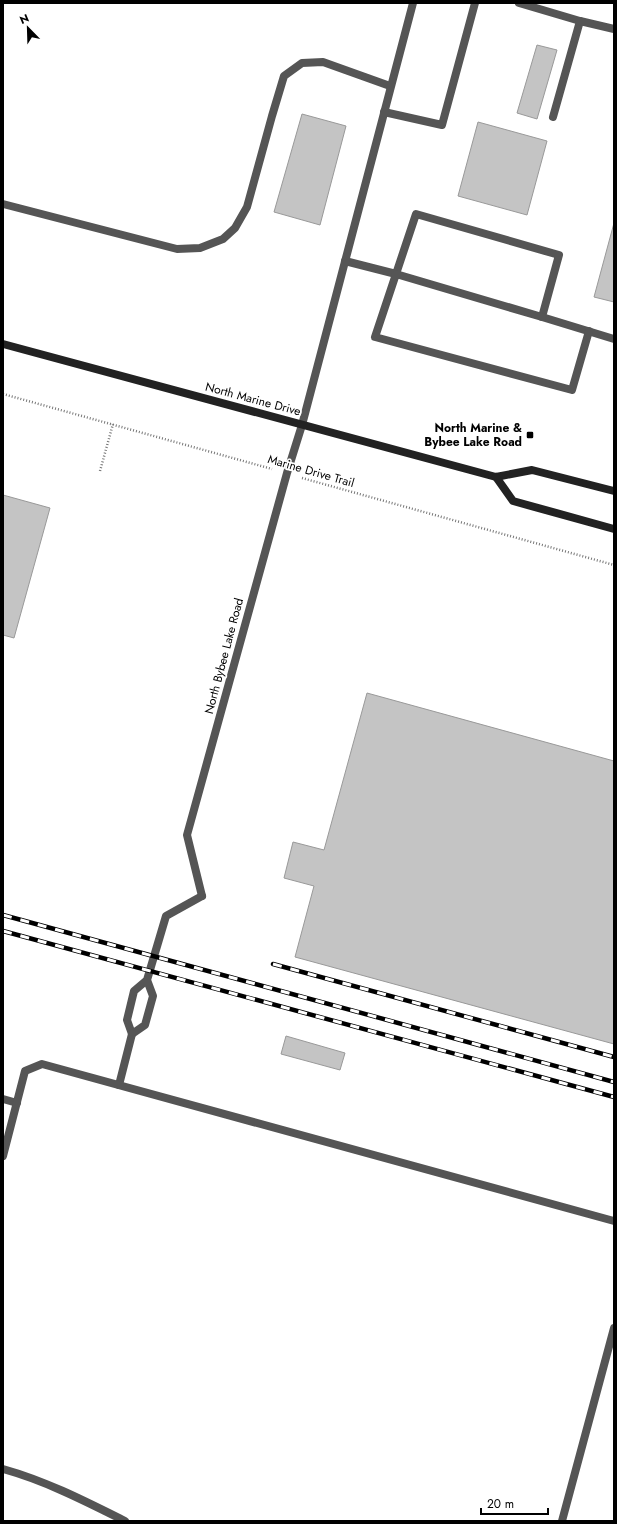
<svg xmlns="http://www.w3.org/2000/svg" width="617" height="1524" font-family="Jost,sans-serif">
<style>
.building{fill:#c4c4c4;stroke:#999}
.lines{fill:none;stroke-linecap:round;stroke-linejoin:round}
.path{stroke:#777;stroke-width:2.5;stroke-dasharray:1 2;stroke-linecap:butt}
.lane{stroke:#555;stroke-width:8}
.street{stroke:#555;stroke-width:8}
.secondary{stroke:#222;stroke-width:8}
.rail-casing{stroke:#000;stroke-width:4.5}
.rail{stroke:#fff;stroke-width:3;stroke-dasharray:9;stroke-linecap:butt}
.poi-dot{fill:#000;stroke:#fff;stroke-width:1.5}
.labels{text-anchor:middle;stroke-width:3.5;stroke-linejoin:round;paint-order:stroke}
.street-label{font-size:12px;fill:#000;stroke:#fff}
.poi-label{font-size:12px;font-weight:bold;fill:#000;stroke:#fff;text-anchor:end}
</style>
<rect width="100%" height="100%" fill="#fff"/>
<g class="building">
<path d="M537,45L557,50L537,119L517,113Z"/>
<path d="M302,114L346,126L320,225L274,212Z"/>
<path d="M478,122L547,141L527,215L458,196Z"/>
<path d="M614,223V302L594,297Z"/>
<path d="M3,495L50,508L14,638L3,635Z"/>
<path d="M367,693L614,761V1044L295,957L314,886L284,878L293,842L324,850Z"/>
<path d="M286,1036L345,1053L340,1070L281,1054Z"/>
</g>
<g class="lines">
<g class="path">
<path d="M3,394L272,469"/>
<path d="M100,471L113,424"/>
<path d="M302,478L614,565"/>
</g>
<g class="lane">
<path d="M519,3L580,21L553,117"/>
<path d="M580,21L614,29"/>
<path d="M384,112L442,125L475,3"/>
<path d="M3,204L177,249L200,248L223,239L235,228L247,207L272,116L284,76L302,63L323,62L390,86"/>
<path d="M345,261L396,274L416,214L559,255L542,317L614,339"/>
<path d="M542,317L396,274L375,337L572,390L589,331"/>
<path d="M302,425L413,3"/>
<path d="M147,980L153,996L145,1025L132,1034L127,1020L134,991L147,980L166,916L202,896"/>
<path d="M119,1085L132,1034"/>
<path d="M3,1099L17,1103"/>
<path d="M3,1156L25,1071L42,1064L614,1221"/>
<path d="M3,1469C46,1481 85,1501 125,1521"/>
<path d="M562,1521L614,1328"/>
</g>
<path class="street" d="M202,896L187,835L287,473L302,425"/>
<g class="secondary">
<path d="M3,344L496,477L532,470L614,491"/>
<path d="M496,477L513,501L614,529"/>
</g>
<g class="rail-casing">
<g id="rail">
<path d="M3,915L614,1082"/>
<path d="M3,931L614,1097"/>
<path d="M273,964L614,1057"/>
</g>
</g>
<use href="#rail" class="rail"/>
</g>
<rect class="poi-dot" x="526" y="431" width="8" height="8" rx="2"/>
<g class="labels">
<g class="street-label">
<text transform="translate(253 399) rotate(15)" y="4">North Marine Drive</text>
<text transform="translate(311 471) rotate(16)" y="4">Marine Drive Trail</text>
<text transform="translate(224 656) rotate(-75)" y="4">North Bybee Lake Road</text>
</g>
<g class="poi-label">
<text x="522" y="432">North Marine &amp;<tspan x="522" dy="14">Bybee Lake Road</tspan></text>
</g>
</g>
<rect width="617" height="1524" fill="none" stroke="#000000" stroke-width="8"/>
<g transform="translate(28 28) rotate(337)" stroke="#ffffff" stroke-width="3" paint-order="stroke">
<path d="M0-3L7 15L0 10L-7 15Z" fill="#000000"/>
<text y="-6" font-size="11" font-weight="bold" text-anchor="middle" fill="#000000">N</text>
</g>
<path d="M481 1508v6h67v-6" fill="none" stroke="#000000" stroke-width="2"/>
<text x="487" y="1508" font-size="12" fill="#000000" stroke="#ffffff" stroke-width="3" paint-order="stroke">20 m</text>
</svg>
